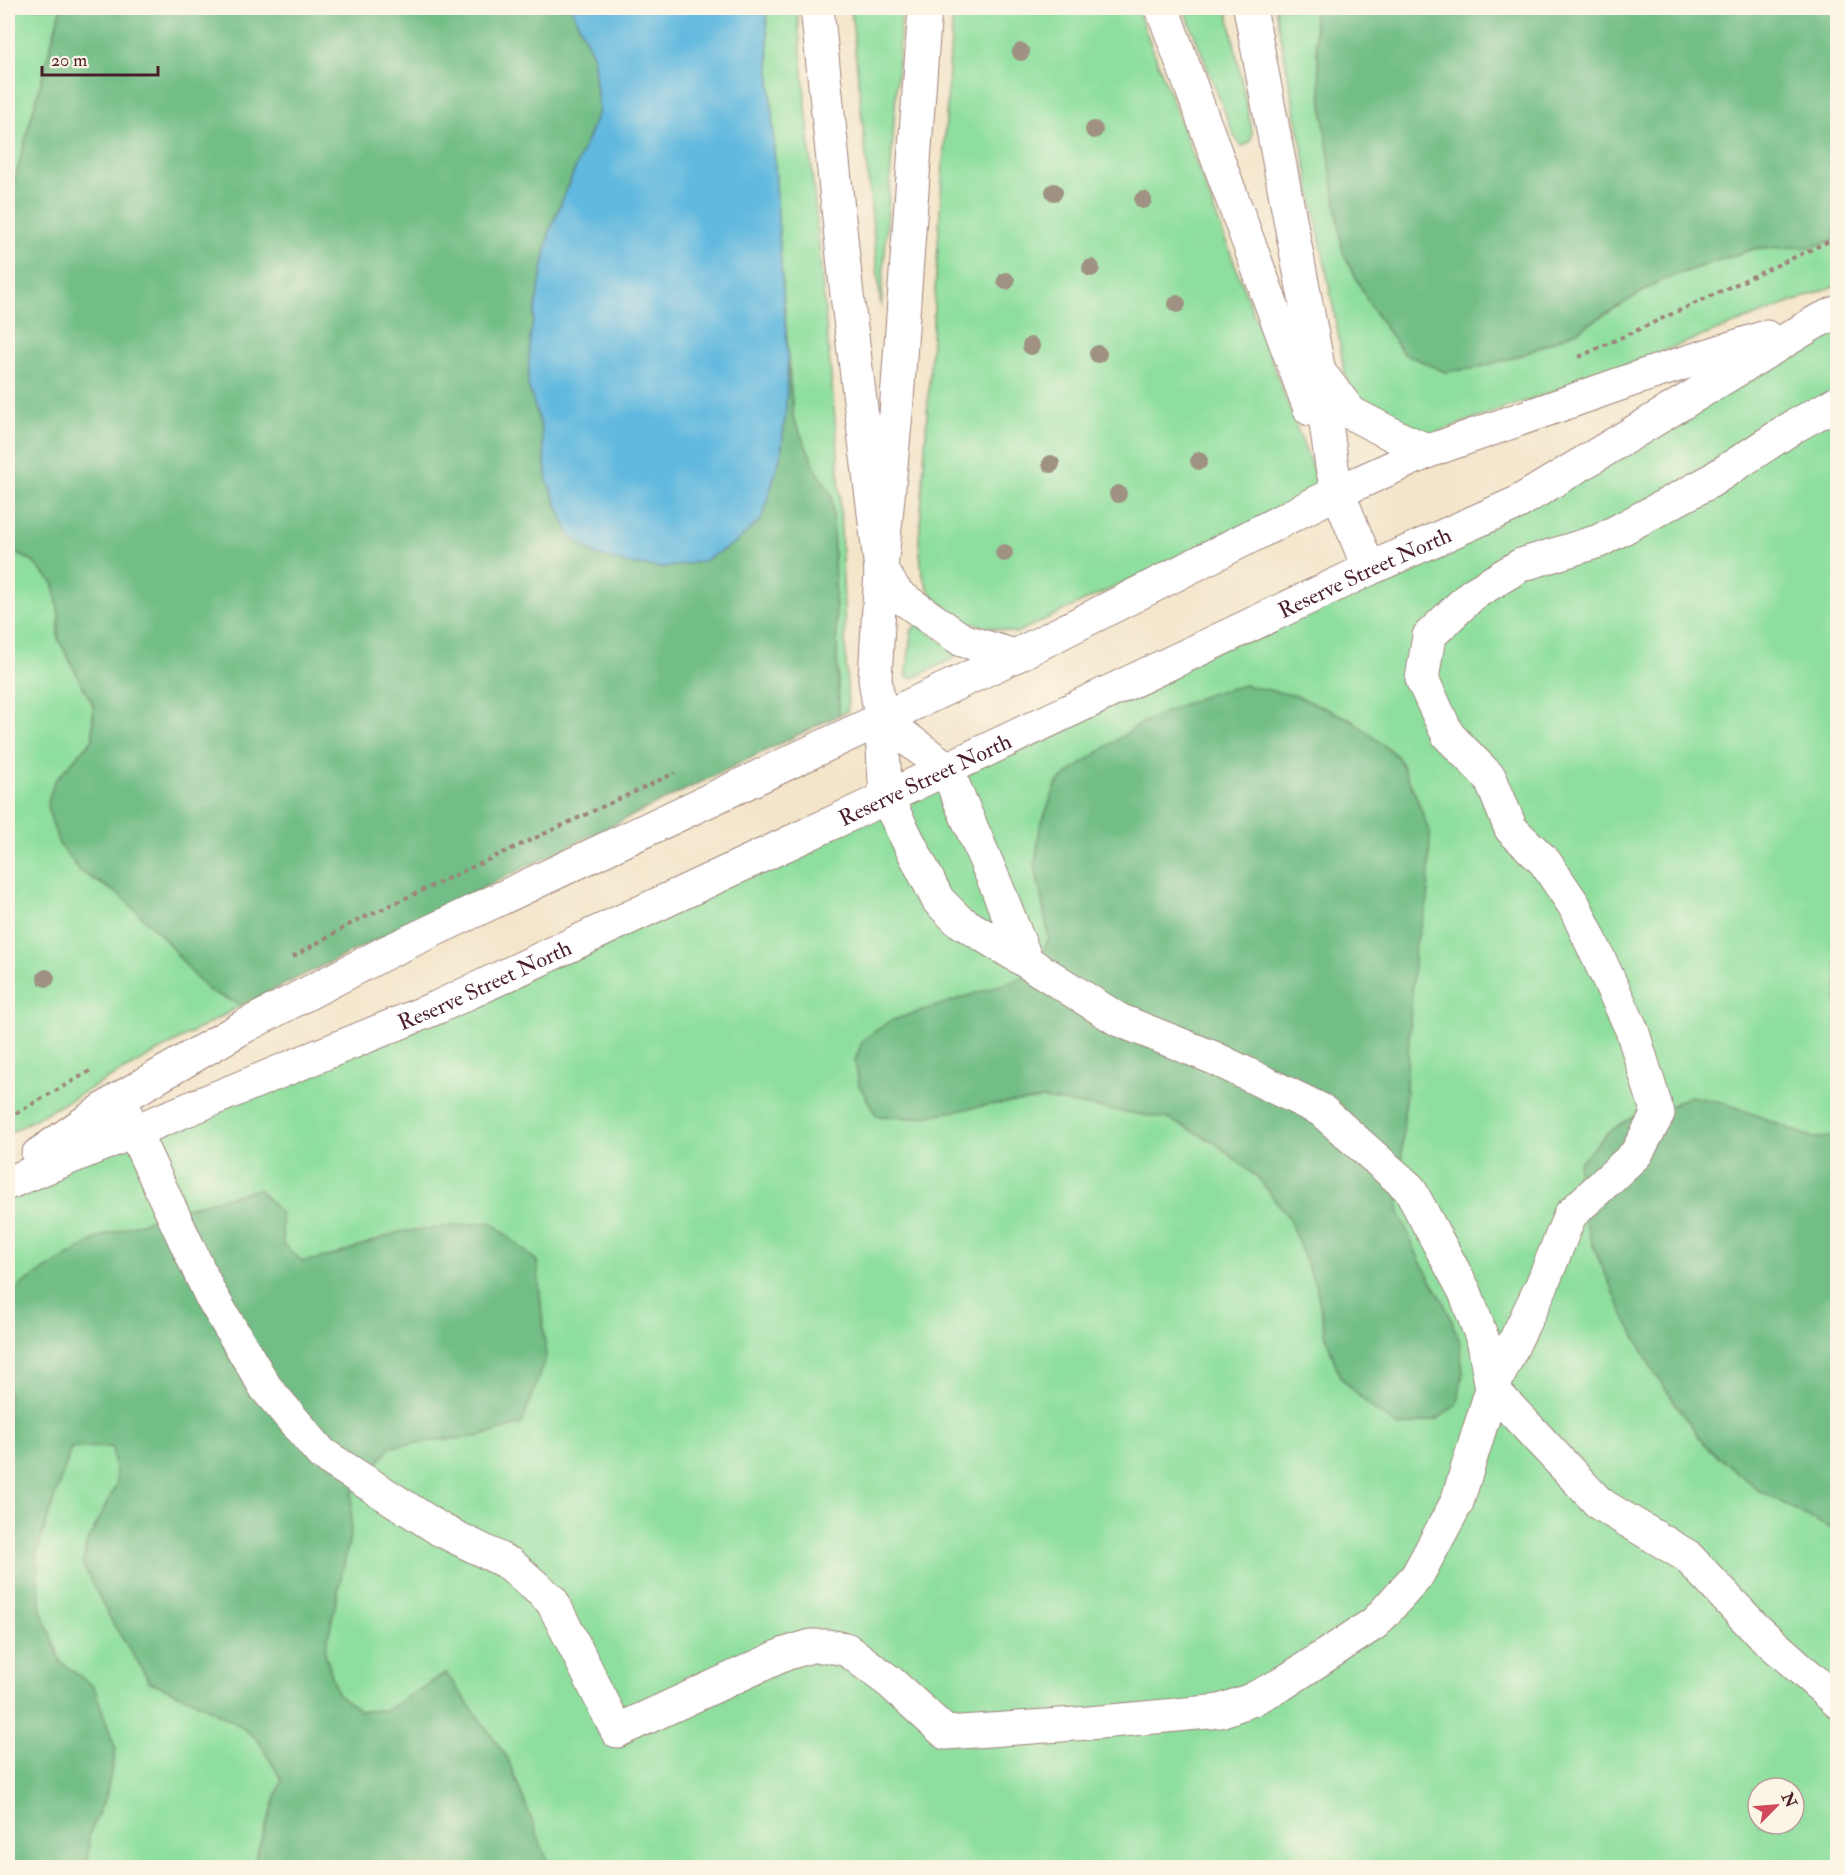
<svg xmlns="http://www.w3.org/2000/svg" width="1845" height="1875" font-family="'IM FELL Double Pica',serif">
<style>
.green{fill:#8edf9f;stroke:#6c7f65;stroke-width:1.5;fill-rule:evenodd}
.forest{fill:#72be86;stroke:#5e6e58;stroke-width:1.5}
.water{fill:#62b9df;stroke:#566c85;stroke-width:1.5}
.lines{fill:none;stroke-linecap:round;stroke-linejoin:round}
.minor-casing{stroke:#9e827a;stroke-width:35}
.path{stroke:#9e827a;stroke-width:4;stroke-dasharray:4.5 4.5;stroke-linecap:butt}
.minor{stroke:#fff;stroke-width:33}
.tree{fill:#9f9282}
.labels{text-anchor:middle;stroke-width:4.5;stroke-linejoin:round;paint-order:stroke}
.street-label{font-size:22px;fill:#4a1f2b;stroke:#fcf5e5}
</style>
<rect width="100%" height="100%" fill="#fcf5e5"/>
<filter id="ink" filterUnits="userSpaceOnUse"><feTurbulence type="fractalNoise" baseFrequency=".0167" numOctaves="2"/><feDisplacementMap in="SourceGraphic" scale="12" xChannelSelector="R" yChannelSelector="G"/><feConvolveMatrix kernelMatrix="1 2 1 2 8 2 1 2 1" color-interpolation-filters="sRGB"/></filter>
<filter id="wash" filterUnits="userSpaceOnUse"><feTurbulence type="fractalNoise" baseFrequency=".008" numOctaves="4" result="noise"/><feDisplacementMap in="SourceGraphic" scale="24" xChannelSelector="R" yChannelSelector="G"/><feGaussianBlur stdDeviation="1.35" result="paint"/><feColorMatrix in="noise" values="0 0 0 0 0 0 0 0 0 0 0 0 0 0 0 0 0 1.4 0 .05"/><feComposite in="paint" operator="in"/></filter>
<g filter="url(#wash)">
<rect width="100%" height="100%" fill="#f3e5ca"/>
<g class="green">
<path d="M8,8H61L12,190L8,198Z"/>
<path d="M766,8H797L838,452L848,711L839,715L832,495L818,473L793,417L780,251Z"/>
<path d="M851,8H902L881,308Z"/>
<path d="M953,8H1137L1321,491L1016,633L971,623L948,610L930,592L922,573L919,542Z"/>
<path d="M1184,8H1227L1252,131C1252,140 1251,145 1241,146L1234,136Z"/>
<path d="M1275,8H1313L1324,123L1371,307L1403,353L1445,372L1579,330L1660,281L1705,265L1757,248L1810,247L1837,239V285L1608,372L1420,438L1352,394L1344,370L1337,327Z"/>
<path d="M1837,312V1867L8,1868V1183L133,1131L1369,569ZM1758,1788H1794V1824H1758Z"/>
<path d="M8,550L31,560L54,584L59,614L58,638L93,705V739L76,758L80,871L120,895L163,937L193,974L211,992L242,1005L8,1134Z"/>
<path d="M918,624L960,655L913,678L907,677V672L911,632L914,627Z"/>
</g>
<g class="forest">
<path d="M61,8H571L593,55L599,111L549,233L528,385L541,426L547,480L772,484L781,454L786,407L788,358L793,417L818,473L832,495L839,715L242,1005L211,992L193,974L163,937L120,895L80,871L59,844L47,806L54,782L93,739V705L58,638L59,614L54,584L31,560L8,550V198L12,190Z"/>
<path d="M1313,8H1837V239L1810,247L1757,248L1704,265L1660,281L1579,330L1522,355L1477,368L1445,372L1403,353L1371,307L1343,253L1324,123Z"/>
<path d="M1245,685L1297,696L1352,720L1398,757L1417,798L1430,834L1428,901L1415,947L1398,1210L1420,1261L1442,1299L1459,1339L1463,1372L1458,1403L1438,1419L1399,1427L1373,1409L1340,1377L1325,1334L1317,1289L1288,1217L1259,1179L1214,1142L1169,1119L1045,1099L989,1105L915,1118L877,1116L859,1085L855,1060L863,1040L890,1021L1032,975L1049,938L1035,865L1040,827L1057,783L1078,766L1140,724L1177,707L1212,693Z"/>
<path d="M1690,1096L1725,1103L1813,1138L1837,1137V1532L1758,1490L1705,1445L1655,1374L1623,1313L1594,1249L1575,1189L1579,1163L1608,1132L1638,1114L1672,1105Z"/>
<path d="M259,1189L281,1214L283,1244L303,1262L335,1255L399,1232L491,1222L537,1261L546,1356L522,1424L478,1437L437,1440L391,1447L352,1493L351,1532L325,1652L337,1693L360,1711L387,1710L446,1673L507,1757L550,1867H252L282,1780L258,1740L237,1724L193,1700L150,1682L112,1622L83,1565L86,1545L117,1483L112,1447L71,1448L36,1554L41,1610L61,1662L94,1687L116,1750L106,1796L89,1835L88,1863L92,1867H8V1297L26,1281L99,1237L192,1206Z"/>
</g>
<path class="water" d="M571,8H766L780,251L788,358L786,407L781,454L762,519L735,543L704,561L663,568L628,564L596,555L570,536L547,480L541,426L528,385L530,338L549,233L599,111L593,55Z"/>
</g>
<g filter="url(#ink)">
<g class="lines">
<g class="minor-casing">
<g id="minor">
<path d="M817,8L847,295L881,570L896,413L925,8"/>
<path d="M1162,8L1310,409"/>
<path d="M1250,8L1319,372L1332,467L1338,492L1369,569"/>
<path d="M1319,372L1351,413L1401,439L1429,451"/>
<path d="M1838,402L1793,427L1709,482L1599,541L1521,565L1473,594L1429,636L1422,679L1448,735L1490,778L1511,829L1545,862L1574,905L1632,1030L1658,1114L1636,1154L1570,1215L1542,1285L1492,1389L1600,1504L1687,1556L1755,1628L1838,1702"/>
<path d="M881,570L875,679L881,719L886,797L938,900L958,920L1027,962L996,885L946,768L881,719"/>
<path d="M881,570L898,595L962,640L1015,656"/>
<path d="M119,1099L210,1294L266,1388L322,1454L441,1530L510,1564L552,1601L617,1731L785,1654L811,1646H827L846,1649L890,1682L946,1733L1089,1723L1220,1711L1251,1700L1282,1684L1375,1623L1417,1576L1457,1502L1492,1389L1484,1343L1465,1292L1409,1188L1321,1110L1214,1058L1119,1020L1027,962"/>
<path d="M38,1155L119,1099L245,1026L385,953L1015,656L1338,492L1429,451L1640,377L1766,337"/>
<path id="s1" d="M8,1183L438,1007L866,807L1369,569L1517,503L1816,322L1838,312"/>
</g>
</g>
<g class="path">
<path d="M1579,357L1838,237"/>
<path d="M293,957L352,923L675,773"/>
<path d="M8,1118L90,1071"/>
</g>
<use href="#minor" class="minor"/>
</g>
<g class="tree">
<circle cx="1021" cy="52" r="9"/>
<circle cx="1094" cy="130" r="9"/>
<circle cx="1054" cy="192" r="9"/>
<circle cx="1143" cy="200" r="9"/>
<circle cx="1091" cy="268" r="9"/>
<circle cx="1006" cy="281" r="9"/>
<circle cx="1177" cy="304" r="9"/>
<circle cx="1031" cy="346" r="9"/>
<circle cx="1098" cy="354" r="9"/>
<circle cx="1199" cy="461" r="9"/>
<circle cx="1051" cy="464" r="9"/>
<circle cx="1118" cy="494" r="9"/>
<circle cx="1004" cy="553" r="9"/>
<circle cx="46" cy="978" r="9"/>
</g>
</g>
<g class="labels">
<g class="street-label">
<text dy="8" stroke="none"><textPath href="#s1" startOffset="1488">Reserve Street North</textPath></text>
<text dy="8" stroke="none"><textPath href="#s1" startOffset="1002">Reserve Street North</textPath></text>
<text dy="8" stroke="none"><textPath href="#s1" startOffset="516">Reserve Street North</textPath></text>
</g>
</g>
<rect width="1845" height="1875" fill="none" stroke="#fcf5e5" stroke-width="30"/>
<g transform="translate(1776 1806) rotate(65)"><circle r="28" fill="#fcf5e5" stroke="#b59f9b" stroke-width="1.5"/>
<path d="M0-4.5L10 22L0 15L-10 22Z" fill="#d1495b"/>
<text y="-9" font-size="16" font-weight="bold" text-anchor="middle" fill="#4a1f2b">N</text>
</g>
<path d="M42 66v9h116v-9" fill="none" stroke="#4a1f2b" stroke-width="3"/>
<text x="51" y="66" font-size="18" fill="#4a1f2b" stroke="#fcf5e5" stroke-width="4.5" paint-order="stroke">20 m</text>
</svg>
